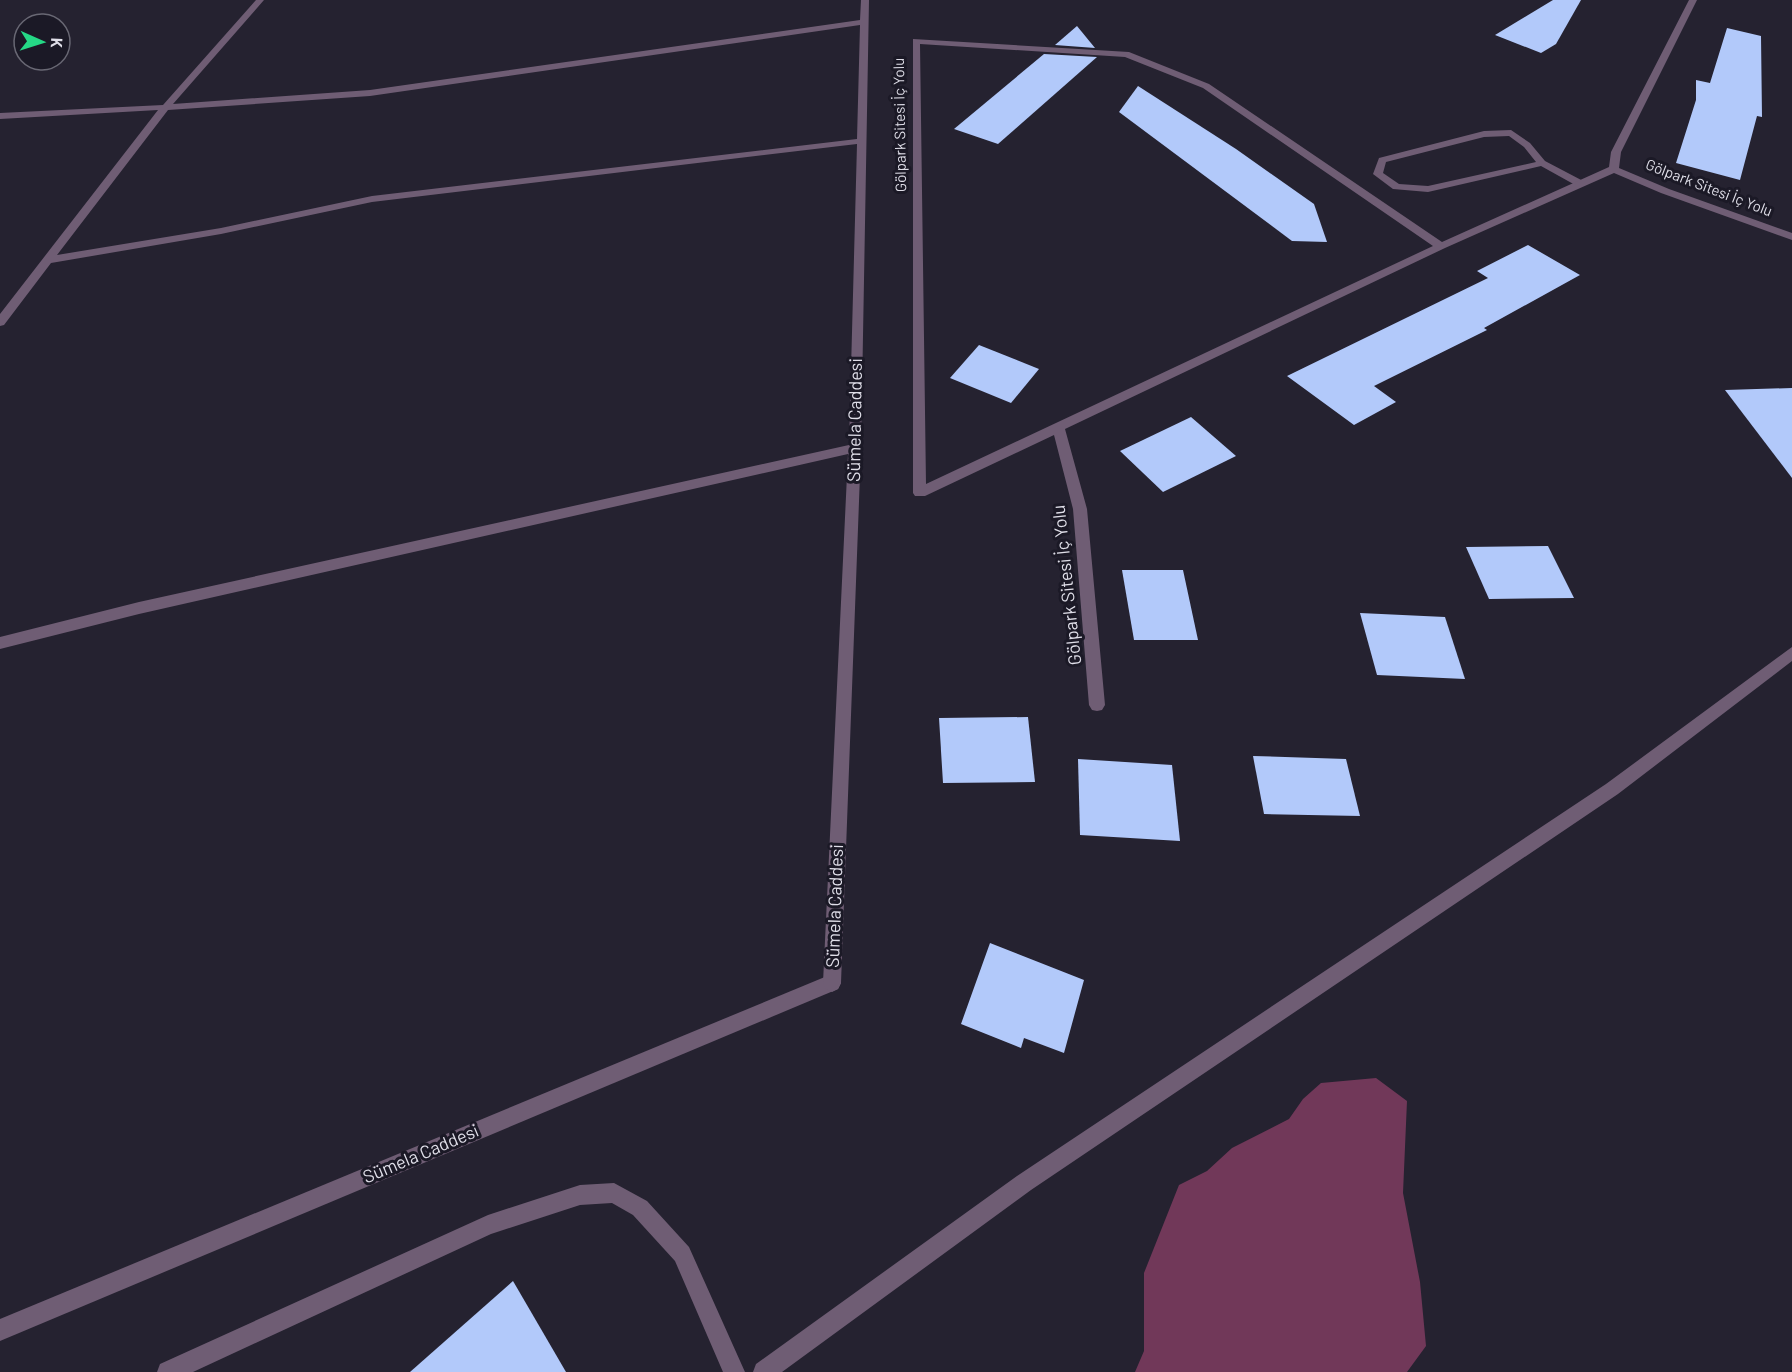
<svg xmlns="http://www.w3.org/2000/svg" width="1792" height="1372" font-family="Barlow,sans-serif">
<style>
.forest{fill:#713859}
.building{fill:#b2c9fa}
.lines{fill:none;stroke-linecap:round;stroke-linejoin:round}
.lane{fill:#6f5d74;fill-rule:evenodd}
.street{fill:#6f5d74;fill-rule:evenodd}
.labels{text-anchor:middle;stroke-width:6;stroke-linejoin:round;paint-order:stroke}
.far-street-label{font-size:15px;fill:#dfdee8;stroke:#1b1926}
.street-label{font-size:18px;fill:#dfdee8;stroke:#1b1926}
</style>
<rect width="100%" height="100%" fill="#252230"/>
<path class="forest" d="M1376,1078L1407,1101L1403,1193L1420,1282L1426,1346L1407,1372H1135L1144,1351V1273L1179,1185L1207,1171L1232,1148L1289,1119L1303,1099L1321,1083Z"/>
<g class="building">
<path d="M1553,0H1581L1556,44L1541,53L1495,35Z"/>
<path d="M1077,26L1095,48L1055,45Z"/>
<path d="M1727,28L1761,36L1762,117L1757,116L1740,180L1676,163L1696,100V80L1710,83Z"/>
<path d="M1044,54L1097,57L998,144L954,129Z"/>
<path d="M1138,86L1236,149L1314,204L1327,242L1292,241L1119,112Z"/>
<path d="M1528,245L1580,275L1484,328L1487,330L1374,386L1396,402L1354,425L1287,376L1488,278L1477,271Z"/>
<path d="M979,345L1039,369L1011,403L950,378Z"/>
<path d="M1792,388V478L1725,390Z"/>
<path d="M1191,417L1236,456L1163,492L1120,451Z"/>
<path d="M1548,546L1574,598L1489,599L1466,547Z"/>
<path d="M1122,570H1183L1198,640H1134Z"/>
<path d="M1360,613L1445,617L1465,679L1377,675Z"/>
<path d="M1028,717L1035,782L943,783L939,718Z"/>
<path d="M1253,756L1346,759L1360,816L1264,814Z"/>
<path d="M1078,759L1172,765L1180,841L1080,835Z"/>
<path d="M990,943L1084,980L1064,1053L1024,1038L1021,1048L961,1024Z"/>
<path d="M513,1281L566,1372H410Z"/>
</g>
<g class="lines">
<g class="lane">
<path d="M1511,130L1530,143L1545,161L1585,182V186H1577L1541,166L1428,192L1393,189L1373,174L1379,158L1484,131ZM1509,136L1524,147L1536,162L1428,186L1399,184L1383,173L1386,162L1484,137Z"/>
<path d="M832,974L838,977L841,983L838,989L0,1341V1319Z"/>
</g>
<g class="street">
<path d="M256,0H264L173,104L370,90L860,20L861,0H869L861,448L841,983L838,989L832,992L826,989L823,983L848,454L139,614L0,649V637L139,602L849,445L857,144L372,202L221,234L51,263L4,325L0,326V314L158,110L0,119V113L163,105ZM860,25L857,139L372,196L221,228L57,255L168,110L370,96Z"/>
<path d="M1689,0H1697L1621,152L1619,168L1669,189L1792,233V240L1661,193L1614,173L1445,248L1065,429L1087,509L1105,705L1102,710L1097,711L1092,710L1089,705L1073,509L1054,435L925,496H915L913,493V39L1129,52L1209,84L1442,242L1609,167L1611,152ZM920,44L1125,57L1203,88L1433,246L926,484Z"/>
<path d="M1792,647V661L1618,794L1031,1190L782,1372H753L756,1364L1017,1176L1606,784Z"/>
<path d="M614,1183L647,1201L689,1247L745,1372H723L675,1261L633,1215L612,1203L580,1205L491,1234L193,1372H157L160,1364L488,1215L580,1185Z"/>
</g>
</g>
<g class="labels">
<g class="far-street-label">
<text transform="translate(900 125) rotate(-91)" y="5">Gölpark Sitesi İç Yolu</text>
<text transform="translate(1709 188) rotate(21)" y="5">Gölpark Sitesi İç Yolu</text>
</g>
<g class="street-label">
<text transform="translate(855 420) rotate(-89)" y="6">Sümela Caddesi</text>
<text transform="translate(1067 585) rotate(-96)" y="6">Gölpark Sitesi İç Yolu</text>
<text transform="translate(835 906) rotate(-88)" y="6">Sümela Caddesi</text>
<text transform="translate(421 1154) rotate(-23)" y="6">Sümela Caddesi</text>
</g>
</g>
<g transform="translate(42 42) rotate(93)"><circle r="28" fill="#1b1926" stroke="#696874" stroke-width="1.5"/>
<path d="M0-4.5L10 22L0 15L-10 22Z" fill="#25d886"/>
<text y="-9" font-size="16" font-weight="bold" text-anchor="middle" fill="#dfdee8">K</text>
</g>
</svg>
